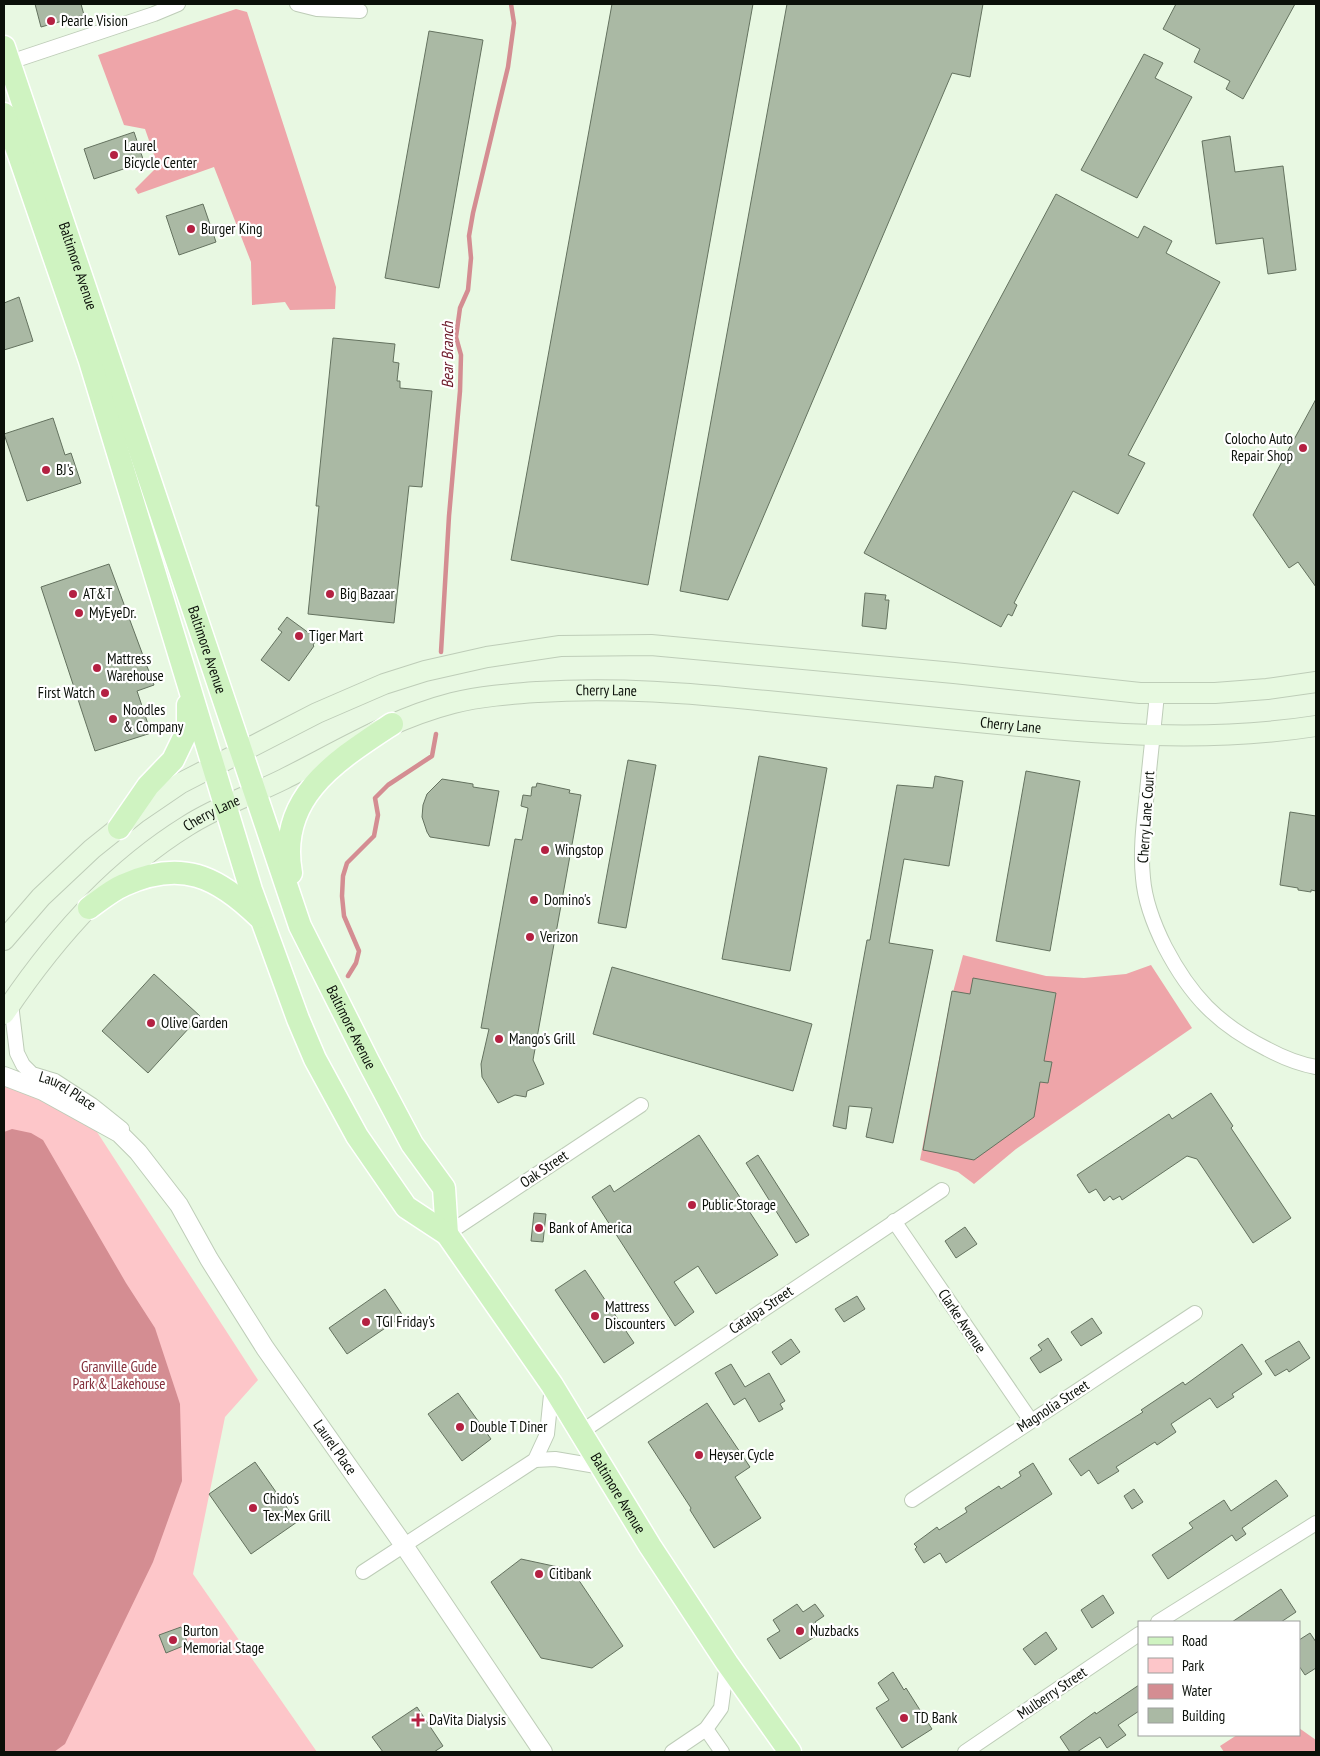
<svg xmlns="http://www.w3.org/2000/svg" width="1320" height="1756" font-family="'PT Sans Narrow',sans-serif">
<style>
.green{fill:#fdc6c9}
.forest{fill:#eea5a9}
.water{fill:#d48d92}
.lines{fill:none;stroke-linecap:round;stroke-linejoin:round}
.stream{stroke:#d48d92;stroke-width:4.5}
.building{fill:#aab9a4;stroke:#64725f}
.minor-casing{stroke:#becdb8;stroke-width:16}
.tertiary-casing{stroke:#becdb8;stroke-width:20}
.secondary-casing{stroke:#becdb8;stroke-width:22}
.primary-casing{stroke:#fff;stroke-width:25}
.minor{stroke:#fff;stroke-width:14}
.tertiary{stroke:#fff;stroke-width:18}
.secondary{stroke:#e7f9e0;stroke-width:20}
.primary{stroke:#cff3c1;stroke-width:22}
.poi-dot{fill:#b42142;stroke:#fff;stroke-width:2}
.labels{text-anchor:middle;stroke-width:4.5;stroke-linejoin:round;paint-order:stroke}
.poi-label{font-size:15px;fill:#0b1009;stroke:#fff;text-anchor:start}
.street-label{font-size:15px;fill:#0b1009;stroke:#fff}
.park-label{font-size:15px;fill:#832e3a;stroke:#fff}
.water-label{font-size:16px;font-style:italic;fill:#6c1828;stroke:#fff}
</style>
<rect width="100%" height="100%" fill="#e8f8e2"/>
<path class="green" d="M4,1077L86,1115L258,1380L225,1417L193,1574L317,1752H4Z"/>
<g class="forest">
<path d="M236,9L247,12L336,287L335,309L290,310L285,302L252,305L251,262L214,167L138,194L135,189L158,166L145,129L124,125L98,55Z"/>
<path d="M963,955L1046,976L1084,978L1126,974L1151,965L1192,1028L1016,1149L974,1184L958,1172L920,1160L949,1007Z"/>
<path d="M1299,1728L1316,1740V1752H1224L1220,1746L1237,1735H1299Z"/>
</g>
<path class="water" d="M12,1129L31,1133L43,1140L126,1283L155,1328L180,1404L182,1481L153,1562L65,1744L54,1752H4V1132Z"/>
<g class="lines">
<g class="stream">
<path d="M441,652L449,516L460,391L461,355L456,337L460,308L468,290L471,258L469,236L473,213L508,67L514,23L511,4"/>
<path d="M348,976L356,963L359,951L344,916L342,896L343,876L347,863L374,836L378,815L375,798L388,785L432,756L436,734"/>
</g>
</g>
<g class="building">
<path d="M35,4H81L84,15L41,27Z"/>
<path d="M612,4H753L648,585L511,560Z"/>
<path d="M787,4H983L970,77L952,73L728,600L680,591Z"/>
<path d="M1176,4H1295L1243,99L1226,89L1230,81L1194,62L1200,49L1163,29Z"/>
<path d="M429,31L483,40L439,288L385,278Z"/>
<path d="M1144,54L1163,63L1155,78L1192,97L1137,198L1081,170Z"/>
<path d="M134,132L144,162L94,179L84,149Z"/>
<path d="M1230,136L1235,172L1283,166L1296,270L1268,274L1263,238L1216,244L1202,141Z"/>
<path d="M1056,194L1138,238L1144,226L1172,241L1166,253L1220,282L1128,455L1145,463L1118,514L1073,491L1014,603L1017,605L1012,616L1008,614L1001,627L864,553Z"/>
<path d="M203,204L216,242L179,255L166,216Z"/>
<path d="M19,297L33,341L4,350V303Z"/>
<path d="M333,338L395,344L393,362L399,363L397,381H400V388L432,391L422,487L409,486L394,623L308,614L319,506H316Z"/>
<path d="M1316,399V587L1298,562L1289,568L1253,515Z"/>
<path d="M53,418L65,455L71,453L81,483L27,501L4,434Z"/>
<path d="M109,564L154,685L137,691L151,733L95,751L41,587Z"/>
<path d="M865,593L886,595L885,600H889L886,629L862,626Z"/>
<path d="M287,617L317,639L313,645L314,646L289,681L261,660L282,632L278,629Z"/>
<path d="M759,756L827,768L790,971L722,959Z"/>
<path d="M628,760L656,765L626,928L598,923Z"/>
<path d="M1026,771L1080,781L1050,951L996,941Z"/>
<path d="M935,776L963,781L949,866L904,859L889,943L933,950L893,1143L866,1137L872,1108L849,1106L846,1129L833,1126L867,940H870L897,785L933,788Z"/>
<path d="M442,779L473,784V787L499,791L489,846L430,837L427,832L422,817L423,805L427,794Z"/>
<path d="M537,783L570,790L569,793L581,795L533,1060L544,1084L527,1091L526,1097L515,1095L498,1103L482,1077L481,1064L489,1029L481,1028L515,839L522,840L528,808L521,806L523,795L531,796L532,787H536Z"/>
<path d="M1290,812L1316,816V891L1311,890V892L1298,890V888L1280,885Z"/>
<path d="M612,967L812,1024L793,1091L593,1034Z"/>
<path d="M154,974L200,1016L148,1073L102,1031Z"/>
<path d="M973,978L1056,993L1044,1061L1052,1062L1048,1083L1040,1082L1034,1117L974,1160L923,1150L952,991L970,994Z"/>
<path d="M1211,1093L1233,1126L1231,1128L1291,1218L1253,1243L1197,1159L1187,1156L1122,1200L1120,1196L1113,1200L1110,1196L1104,1201L1096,1189L1089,1193L1077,1175L1169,1114L1172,1119Z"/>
<path d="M699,1135L778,1255L716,1294L698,1266L674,1282L694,1312L675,1326L592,1197L610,1185L614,1192Z"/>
<path d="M758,1155L809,1235L796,1243L746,1163Z"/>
<path d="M534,1213L546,1214L543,1242L531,1241Z"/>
<path d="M965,1227L977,1244L956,1258L945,1241Z"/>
<path d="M585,1270L634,1343L604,1363L555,1290Z"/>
<path d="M385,1289L403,1316L347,1354L329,1328Z"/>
<path d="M857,1296L865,1309L844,1322L835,1309Z"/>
<path d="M1092,1318L1102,1333L1081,1346L1071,1332Z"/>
<path d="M1048,1338L1062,1360L1040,1373L1030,1358L1042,1350L1038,1345Z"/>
<path d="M791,1339L800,1352L781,1365L772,1352Z"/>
<path d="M1299,1341L1310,1358L1289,1372L1287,1369L1275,1376L1265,1361Z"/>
<path d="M1242,1344L1262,1374L1232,1394L1234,1397L1217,1408L1210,1398L1171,1424L1176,1432L1157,1445L1155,1442L1116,1467L1119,1471L1098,1484L1089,1470L1081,1476L1069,1459L1143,1412L1141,1410L1183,1382L1185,1385Z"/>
<path d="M731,1364L745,1387L769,1373L785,1401L780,1404L783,1409L759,1422L745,1398L734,1405L715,1373Z"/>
<path d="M458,1393L491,1439L462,1461L428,1414Z"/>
<path d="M707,1403L750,1467L735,1477L761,1518L714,1548L690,1510L691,1508L648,1442Z"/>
<path d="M255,1462L297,1522L251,1554L209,1494Z"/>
<path d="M1033,1463L1052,1494L946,1563L940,1553L924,1563L915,1549L917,1547L914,1544L937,1527L939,1530L967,1512L965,1508L999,1486L1001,1489L1021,1476L1019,1472Z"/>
<path d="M1276,1480L1288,1496L1242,1528L1246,1534L1236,1541L1232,1535L1168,1579L1152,1555L1193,1528L1189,1523L1224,1500L1231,1511Z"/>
<path d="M1134,1489L1143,1502L1132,1509L1124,1496Z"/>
<path d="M521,1559L572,1570L623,1646L592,1668L541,1658L491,1582Z"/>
<path d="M1281,1589L1296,1612L1281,1622H1232Z"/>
<path d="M1103,1595L1114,1613L1092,1628L1081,1610Z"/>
<path d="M797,1604L803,1612L815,1604L824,1616L815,1622L822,1632L780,1659L767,1639L780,1631L773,1620Z"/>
<path d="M181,1627L188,1644L166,1653L159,1635Z"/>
<path d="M1046,1632L1057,1649L1035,1665L1023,1649Z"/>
<path d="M1310,1633L1316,1642V1668L1305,1675L1299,1666V1640Z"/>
<path d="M893,1672L904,1690L906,1688L932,1729L902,1748L876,1708L889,1700L878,1683Z"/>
<path d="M1139,1685V1711L1118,1725L1126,1735L1107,1748L1100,1737L1077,1752H1070L1060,1737L1095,1712L1096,1714Z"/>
<path d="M417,1707L443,1746L434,1752H383L372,1737Z"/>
</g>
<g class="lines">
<g class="minor-casing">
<g id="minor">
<path d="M297,4L317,9L360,11"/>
<path d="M4,64L154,14L178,4"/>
<path d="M1157,694C1154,726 1150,759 1147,792C1144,820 1140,850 1143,878C1145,903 1154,925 1165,947C1190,995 1217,1024 1267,1049C1282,1057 1299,1064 1316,1067"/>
<path id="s1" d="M11,1004L17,1053L23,1065L32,1074L55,1081L92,1105L122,1129"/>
<path d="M894,1221L1031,1421"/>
<path d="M447,1234L641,1105"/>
<path d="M581,1432L942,1190"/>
<path d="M535,1460L555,1459L602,1467"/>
<path d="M912,1500L1195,1313"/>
<path d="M363,1572L535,1460L547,1434L552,1385"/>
<path d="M1158,1622L1316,1523"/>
<path d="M706,1729L722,1752"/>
<path d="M672,1752L706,1729L721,1708L727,1663"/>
<path d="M965,1752L1139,1634"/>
</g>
</g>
<g class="tertiary-casing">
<g id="tertiary">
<path id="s2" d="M4,1076L43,1091L119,1133L138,1152L179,1205L209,1259L265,1348L403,1544L543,1752"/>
</g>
</g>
<g class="secondary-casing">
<g id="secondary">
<path d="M4,940L41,897L92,849L137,813L181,783L317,713L384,684L425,671L487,657L560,646L651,645L954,673L1140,693H1215L1267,689L1316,682"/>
<path id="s3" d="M4,1014C52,942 113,872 187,826C218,806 252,795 284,779C340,751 391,719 453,703C481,696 510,694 538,692C615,687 691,693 767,701C841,708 914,716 988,723C1097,734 1207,743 1316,726"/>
</g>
</g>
<g class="primary-casing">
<g id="primary">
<path id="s4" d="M4,47L300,926L368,1061L412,1144L444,1188L447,1234"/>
<path id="s5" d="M4,114L19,155L90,361L251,890L298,1019L315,1059L357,1136L406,1207L447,1234L552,1385L650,1546L727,1663L790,1752"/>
<path d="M119,828L148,786L173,760L188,729V705"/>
<path d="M291,873C277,797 336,761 392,724"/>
<path d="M89,908C100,900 112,890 124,885C181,859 217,876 259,917"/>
</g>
</g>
<use href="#minor" class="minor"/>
<use href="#tertiary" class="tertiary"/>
<use href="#secondary" class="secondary"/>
<use href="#primary" class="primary"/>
</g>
<g class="poi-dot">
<circle cx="51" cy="21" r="5"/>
<circle cx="114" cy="155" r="5"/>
<circle cx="191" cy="229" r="5"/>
<circle cx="1303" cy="448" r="5"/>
<circle cx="46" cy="470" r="5"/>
<circle cx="73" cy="594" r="5"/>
<circle cx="330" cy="594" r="5"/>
<circle cx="79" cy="613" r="5"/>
<circle cx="299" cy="636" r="5"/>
<circle cx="97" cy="668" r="5"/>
<circle cx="105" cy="693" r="5"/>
<circle cx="113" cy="719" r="5"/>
<circle cx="545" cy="850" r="5"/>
<circle cx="534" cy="900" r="5"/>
<circle cx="530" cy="937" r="5"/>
<circle cx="151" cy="1023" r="5"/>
<circle cx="499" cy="1039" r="5"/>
<circle cx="692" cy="1205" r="5"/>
<circle cx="539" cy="1228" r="5"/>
<circle cx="595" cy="1316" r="5"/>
<circle cx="366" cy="1322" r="5"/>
<circle cx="460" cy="1427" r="5"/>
<circle cx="699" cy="1455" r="5"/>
<circle cx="253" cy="1508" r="5"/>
<circle cx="539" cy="1574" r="5"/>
<circle cx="800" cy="1631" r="5"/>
<circle cx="173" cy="1640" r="5"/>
<circle cx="904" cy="1718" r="5"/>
<path d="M415.5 1712.5h5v5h5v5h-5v5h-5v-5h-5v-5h5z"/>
</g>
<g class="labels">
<g class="poi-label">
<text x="61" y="26">Pearle Vision</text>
<text x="124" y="151">Laurel<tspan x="124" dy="17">Bicycle Center</tspan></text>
<text x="201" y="234">Burger King</text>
<text x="1293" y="444" text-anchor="end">Colocho Auto<tspan x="1293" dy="17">Repair Shop</tspan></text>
<text x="56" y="475">BJ's</text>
<text x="83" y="599">AT&amp;T</text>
<text x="340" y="599">Big Bazaar</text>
<text x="89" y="618">MyEyeDr.</text>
<text x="309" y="641">Tiger Mart</text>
<text x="107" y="664">Mattress<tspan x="107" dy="17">Warehouse</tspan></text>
<text x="95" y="698" text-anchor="end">First Watch</text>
<text x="123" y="715">Noodles<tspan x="123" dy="17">&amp; Company</tspan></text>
<text x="555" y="855">Wingstop</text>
<text x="544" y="905">Domino's</text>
<text x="540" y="942">Verizon</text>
<text x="161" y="1028">Olive Garden</text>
<text x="509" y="1044">Mango's Grill</text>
<text x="702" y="1210">Public Storage</text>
<text x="549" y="1233">Bank of America</text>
<text x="605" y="1312">Mattress<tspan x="605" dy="17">Discounters</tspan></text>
<text x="376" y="1327">TGI Friday's</text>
<text x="470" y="1432">Double T Diner</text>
<text x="709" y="1460">Heyser Cycle</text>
<text x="263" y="1504">Chido's<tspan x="263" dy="17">Tex-Mex Grill</tspan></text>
<text x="549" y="1579">Citibank</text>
<text x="183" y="1636">Burton<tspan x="183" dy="17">Memorial Stage</tspan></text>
<text x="810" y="1636">Nuzbacks</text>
<text x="914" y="1723">TD Bank</text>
<text x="429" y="1725">DaVita Dialysis</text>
</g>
<g class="street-label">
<text dy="5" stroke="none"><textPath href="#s4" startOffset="231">Baltimore Avenue</textPath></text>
<text dy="5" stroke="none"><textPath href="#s4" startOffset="636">Baltimore Avenue</textPath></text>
<text dy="5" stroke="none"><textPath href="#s3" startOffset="712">Cherry Lane</textPath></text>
<text dy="5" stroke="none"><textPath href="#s3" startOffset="1118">Cherry Lane</textPath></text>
<text dy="5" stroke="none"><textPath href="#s3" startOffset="292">Cherry Lane</textPath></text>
<text transform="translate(1146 817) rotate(-86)" y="5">Cherry Lane Court</text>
<text dy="5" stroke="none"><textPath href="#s4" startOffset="1041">Baltimore Avenue</textPath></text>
<text dy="5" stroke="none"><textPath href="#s1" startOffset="115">Laurel Place</textPath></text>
<text transform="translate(544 1169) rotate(-34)" y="5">Oak Street</text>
<text transform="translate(761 1310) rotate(-34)" y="5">Catalpa Street</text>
<text transform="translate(962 1321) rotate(56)" y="5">Clarke Avenue</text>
<text transform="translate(1053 1406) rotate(-33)" y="5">Magnolia Street</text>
<text dy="5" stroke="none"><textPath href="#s2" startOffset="511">Laurel Place</textPath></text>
<text dy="5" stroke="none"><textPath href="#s5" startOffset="1529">Baltimore Avenue</textPath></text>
<text transform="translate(1052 1693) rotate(-34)" y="5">Mulberry Street</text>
</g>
<g class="park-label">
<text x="119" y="1372">Granville Gude<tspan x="119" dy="17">Park &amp; Lakehouse</tspan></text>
</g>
<g class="water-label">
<text transform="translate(447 355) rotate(-90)" y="6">Bear Branch</text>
</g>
</g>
<rect width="1320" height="1756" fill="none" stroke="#0b1009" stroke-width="10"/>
<rect x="1138" y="1621" width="162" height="115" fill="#ffffff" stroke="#9d9f9d"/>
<rect x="1148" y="1637" width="25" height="8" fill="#cff3c1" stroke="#9d9f9d"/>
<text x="1182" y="1646" font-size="15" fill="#0b1009">Road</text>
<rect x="1148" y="1658" width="25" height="15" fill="#fdc6c9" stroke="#9d9f9d"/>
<text x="1182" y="1671" font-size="15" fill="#0b1009">Park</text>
<rect x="1148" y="1684" width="25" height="15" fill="#d48d92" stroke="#9d9f9d"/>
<text x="1182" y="1696" font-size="15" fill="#0b1009">Water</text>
<rect x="1148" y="1708" width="25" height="15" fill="#aab9a4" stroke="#9d9f9d"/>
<text x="1182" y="1721" font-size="15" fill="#0b1009">Building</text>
</svg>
